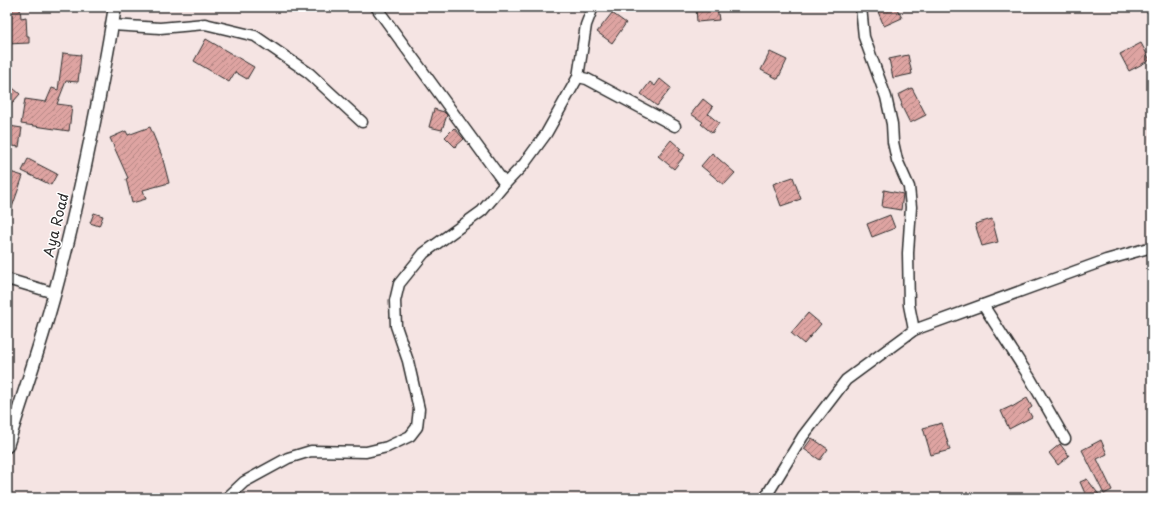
<svg xmlns="http://www.w3.org/2000/svg" width="1159" height="505" font-family="'Playpen Sans',sans-serif">
<style>
.building{fill:url(#building-hatch);stroke:#2b2b2b}
.lines{fill:none;stroke-linecap:round;stroke-linejoin:round}
.minor-casing{stroke:#2b2b2b;stroke-width:13}
.tertiary-casing{stroke:#2b2b2b;stroke-width:15}
.minor{stroke:#fff;stroke-width:10}
.tertiary{stroke:#fff;stroke-width:12}
.labels{text-anchor:middle;stroke-width:3;stroke-linejoin:round;paint-order:stroke}
.street-label{font-size:14px;fill:#2b2b2b;stroke:#fff}
</style>
<defs>
<pattern id="building-hatch" width="6" height="6" patternUnits="userSpaceOnUse"><rect width="6" height="6" fill="#dea4a2"/><path d="M-1 1l2-2M0 6l6-6M5 7l2-2" fill="none" stroke="#b48684"/></pattern>
</defs>
<rect width="100%" height="100%" fill="#f5e4e3"/>
<filter id="ink" filterUnits="userSpaceOnUse"><feTurbulence type="fractalNoise" baseFrequency=".025" numOctaves="2"/><feDisplacementMap in="SourceGraphic" scale="8" xChannelSelector="R" yChannelSelector="G"/><feConvolveMatrix kernelMatrix="1 2 1 2 8 2 1 2 1" color-interpolation-filters="sRGB"/></filter>
<g filter="url(#ink)">
<g class="building">
<path d="M7,7H20L21,18L26,17L27,36H29V43L7,44Z"/>
<path d="M696,7H717L719,20L697,22Z"/>
<path d="M876,7H896L902,18L884,26Z"/>
<path d="M612,13L626,23L612,43L597,32Z"/>
<path d="M206,39L254,67L247,79L235,72L229,82L194,61Z"/>
<path d="M1141,43L1150,60L1129,71L1120,54Z"/>
<path d="M770,52L787,60L778,79L761,70Z"/>
<path d="M63,53L81,55L78,82L66,81L57,104L72,106L69,131L21,124L25,99L46,102L52,88L58,90Z"/>
<path d="M908,55L912,74L893,78L889,59Z"/>
<path d="M660,79L671,88L657,106L641,94L650,82L655,86Z"/>
<path d="M7,83L20,94L7,109Z"/>
<path d="M912,88L926,115L910,123L901,105L902,104L898,95Z"/>
<path d="M703,99L713,107L708,114L719,123L712,133L701,124L703,122L691,114Z"/>
<path d="M434,109L444,112L447,115L442,130L429,127Z"/>
<path d="M9,126L22,128L19,147L7,145Z"/>
<path d="M150,127L162,156L169,183L143,190L146,199L132,203L126,179L128,178L110,138L126,131L128,135Z"/>
<path d="M454,128L464,139L455,147L445,137Z"/>
<path d="M671,140L681,149L679,151L685,155L674,169L658,156Z"/>
<path d="M712,153L735,173L724,185L701,166Z"/>
<path d="M28,159L57,174L51,185L22,171Z"/>
<path d="M7,171L23,176L8,219H7Z"/>
<path d="M793,177L801,199L781,206L773,184Z"/>
<path d="M884,190L903,194L901,210L882,207Z"/>
<path d="M94,213L103,216L99,226L90,223Z"/>
<path d="M890,215L895,228L872,237L867,224Z"/>
<path d="M992,219L998,242L982,246L975,224Z"/>
<path d="M808,313L821,324L804,344L791,333Z"/>
<path d="M1027,398L1032,407L1028,410L1032,417L1009,429L1001,411L1012,406V407Z"/>
<path d="M942,423L950,450L931,455L923,428Z"/>
<path d="M812,438L828,449L820,460L804,449Z"/>
<path d="M1101,440L1107,454L1097,459L1112,490L1104,494L1082,450Z"/>
<path d="M1060,444L1069,456L1058,465L1049,453Z"/>
<path d="M1087,479L1100,496L1095,498H1087L1080,482Z"/>
</g>
<g class="lines">
<g class="minor-casing">
<g id="minor">
<path d="M376,7L505,184"/>
<path d="M861,7L864,37L886,97L892,124L893,142L897,160L909,187L911,207L908,253L909,305L914,330"/>
<path d="M112,25L160,28L205,24L255,36L309,73L362,122"/>
<path d="M578,77L587,79L675,126"/>
<path d="M7,279L54,293"/>
<path d="M983,305L1030,378L1065,439"/>
<path d="M227,498L244,482L288,458L311,451L366,452L387,447L410,436L417,427L419,409L408,361L396,326L395,301L399,284L424,253L482,211L505,184L524,164L546,134L578,77L586,25L593,7"/>
<path d="M765,498L803,436L846,380L914,330L1106,260L1152,247"/>
</g>
</g>
<g class="tertiary-casing">
<path id="tertiary" d="M7,446C23,395 41,344 55,292C80,198 99,103 115,7"/>
</g>
<use href="#minor" class="minor"/>
<use href="#tertiary" class="tertiary"/>
</g>
</g>
<g class="labels">
<g class="street-label">
<text transform="translate(56 225) rotate(-76)" y="5">Aya Road</text>
</g>
</g>
<rect width="1159" height="505" fill="none" stroke="#fff" stroke-width="24"/>
<rect x="12" y="12" width="1135" height="481" fill="none" stroke="#2b2b2b" stroke-width="1.5" filter="url(#ink)"/>
</svg>
